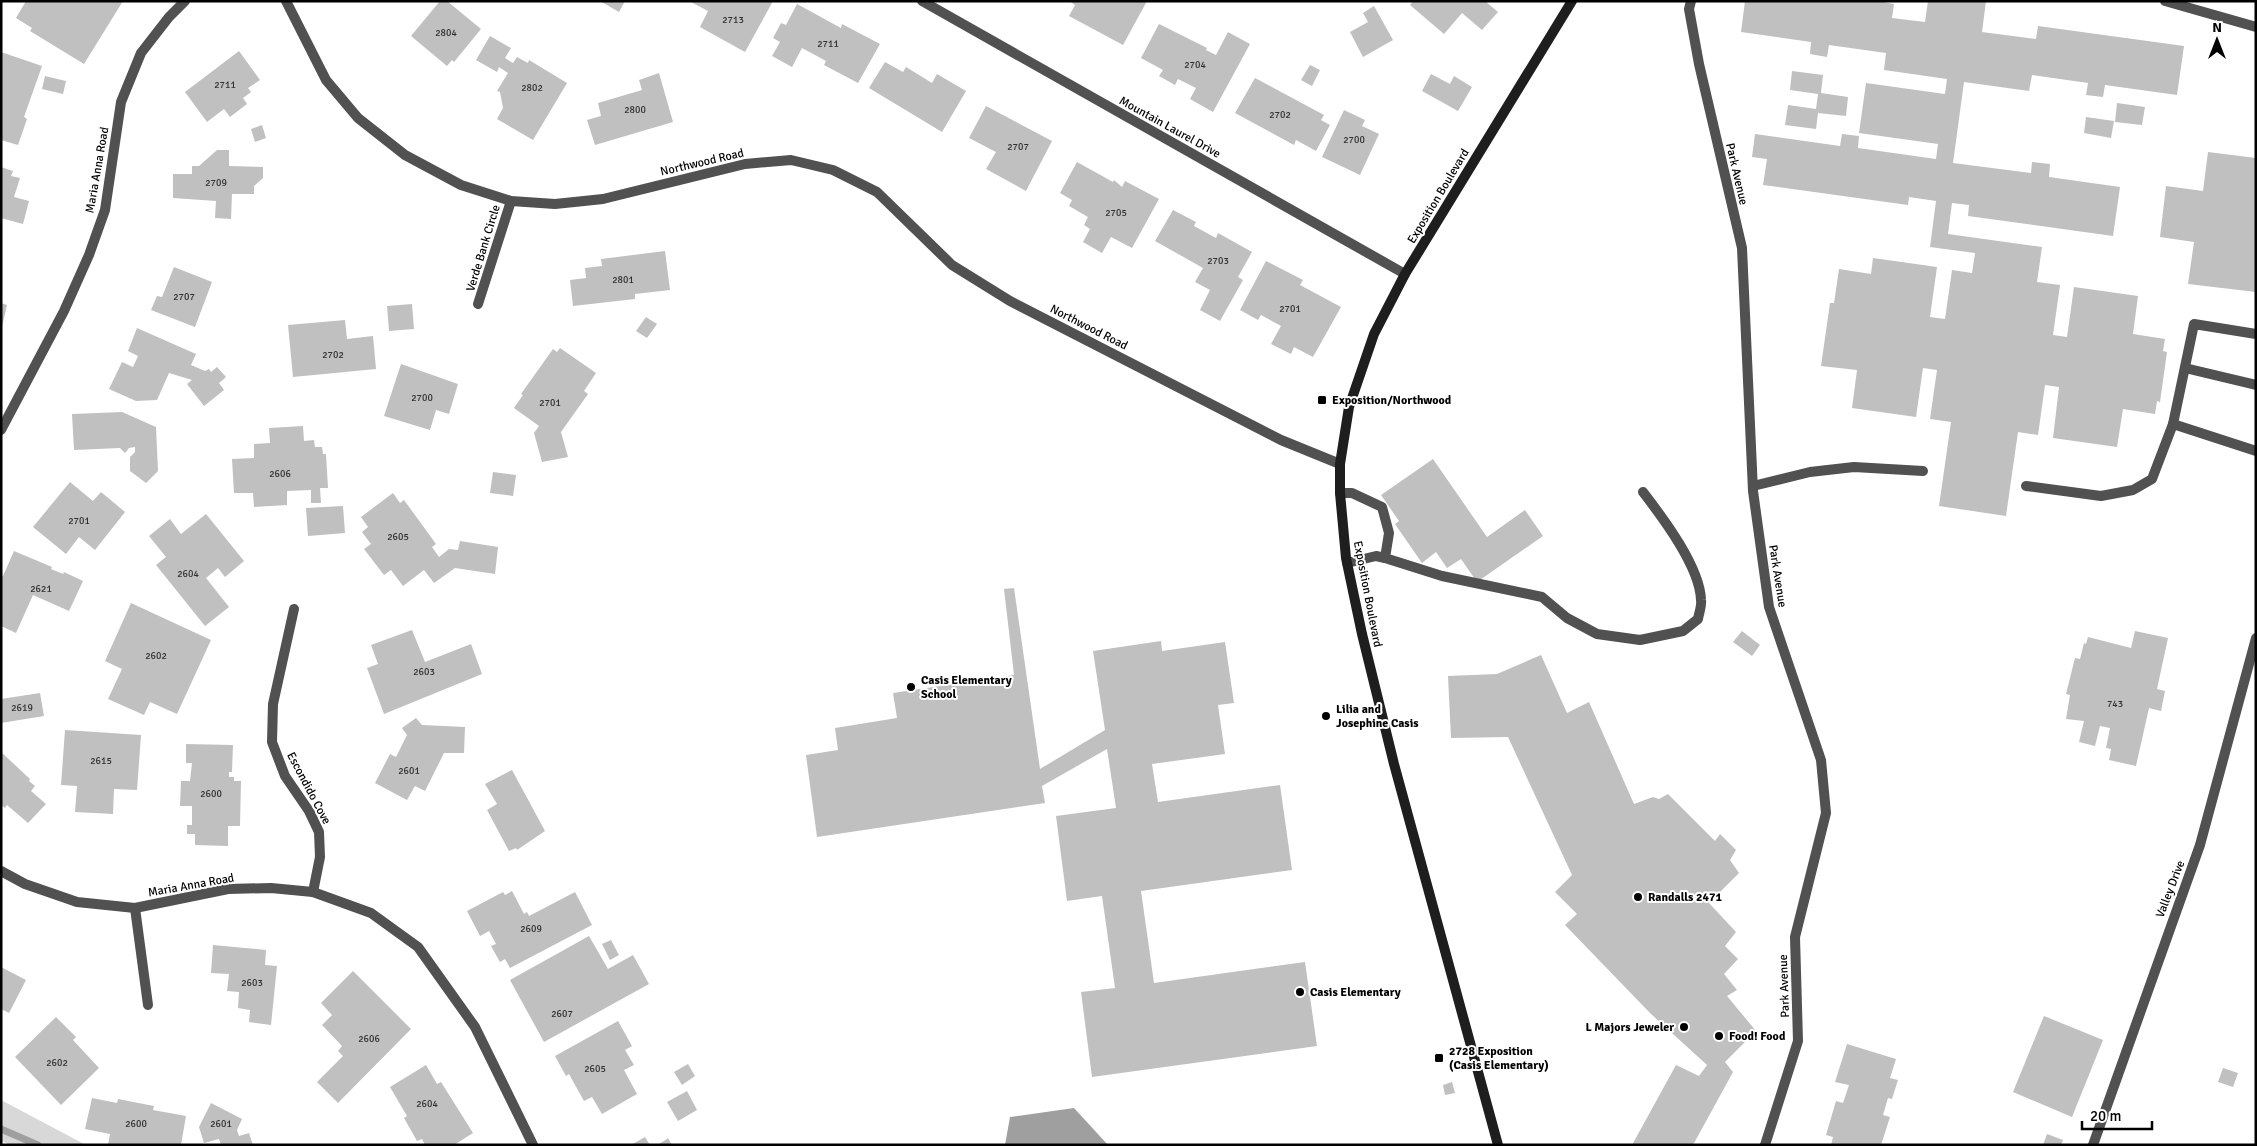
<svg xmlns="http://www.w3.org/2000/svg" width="2257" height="1146" font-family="Signika,sans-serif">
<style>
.green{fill:#d8d8d8}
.water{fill:#9f9f9f}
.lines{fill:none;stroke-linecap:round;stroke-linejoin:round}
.stream{stroke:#9f9f9f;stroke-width:7}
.building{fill:#c0c0c0}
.lane{stroke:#515151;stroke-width:10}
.street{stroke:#515151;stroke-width:10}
.secondary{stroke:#1e1e1e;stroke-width:10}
.poi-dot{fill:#000;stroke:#fff;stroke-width:2}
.labels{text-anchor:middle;stroke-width:4;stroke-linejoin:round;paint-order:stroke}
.number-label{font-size:10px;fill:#303030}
.street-label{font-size:12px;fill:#000;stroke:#fff}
.poi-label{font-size:12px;font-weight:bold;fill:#000;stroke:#fff;text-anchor:start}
</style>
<rect width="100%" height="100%" fill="#fff"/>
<path class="green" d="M1,1100L86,1145H11L1,1141Z"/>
<path class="water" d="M1074,1108L1108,1145H1005L1010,1117Z"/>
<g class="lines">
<path class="stream" d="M1,1129L38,1145"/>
</g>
<g class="building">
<path d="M26,1H123L84,64L30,31L32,28L16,18Z"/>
<path d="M440,1H447L481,29L454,62L452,60L447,66L411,36Z"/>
<path d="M600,1H625L619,12Z"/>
<path d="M689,1H773L745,52L700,27L708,11Z"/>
<path d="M1069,1H1147L1123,45L1069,16L1075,5Z"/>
<path d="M1413,1H1485L1498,12L1482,30L1462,13L1444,34L1410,5Z"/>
<path d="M1745,1H1877L1894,4L1892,18L1925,22L1928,1H1986L1982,32L2036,39L2038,26L2184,46L2177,95L2105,85L2103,97L2086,95L2088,83L2032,75L2029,91L1964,82L1953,163L2031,173L2032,162L2050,164L2049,177L2120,187L2113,236L1968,216L1969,205L1952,203L1948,234L2042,247L2037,282L2060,285L2053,335L2067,337L2074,287L2138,296L2133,334L2165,339L2163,351L2167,352L2160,402L2157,401L2155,414L2123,409L2117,447L2053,438L2059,387L2045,385L2038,435L2018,432L2006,516L1939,506L1951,422L1930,419L1937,370L1923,368L1916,417L1852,408L1857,370L1821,366L1830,303H1834L1839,269L1871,274L1873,258L1937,267L1930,317L1945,319L1952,270L1972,273L1975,253L1930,247L1936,201L1909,197L1908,205L1763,185L1767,159L1752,157L1755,134L1840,146L1842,134L1859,136L1858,148L1936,159L1938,144L1859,133L1866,83L1945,94L1947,79L1884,70L1886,53L1829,45L1827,57L1810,54L1811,42L1741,32Z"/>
<path d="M797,4L841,28L842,24L880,44L858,83L824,65L826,61L802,48L792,67L772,56L780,42L773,38L781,23L786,25Z"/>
<path d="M1374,6L1393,40L1363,57L1350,32L1368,22L1363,13Z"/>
<path d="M1159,24L1207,48L1206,50L1216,55L1228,32L1250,44L1213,112L1190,99L1196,88L1178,79L1175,85L1159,76L1163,70L1141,58Z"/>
<path d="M490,36L511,48L505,58L513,63L517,57L528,63L529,60L567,83L533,140L497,119L503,108L500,92L497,91L508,73L499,67L497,72L476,60Z"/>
<path d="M239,51L260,80L248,88L251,92L243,98L247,104L230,117L224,109L207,122L185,92Z"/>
<path d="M1,52L42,66L24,117L27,119L18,145L1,140Z"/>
<path d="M885,62L903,72L906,67L932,83L937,74L966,91L942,132L869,88Z"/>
<path d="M1310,65L1320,70L1312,86L1301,80Z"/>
<path d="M1792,71L1823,75L1821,93L1848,97L1846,116L1818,113L1816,129L1785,125L1788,105L1816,109L1818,94L1790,90Z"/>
<path d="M659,73L673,122L595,145L587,120L601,116L598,103L642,90L639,80Z"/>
<path d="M1431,74L1450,84L1454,76L1472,87L1458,111L1422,91Z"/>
<path d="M45,76L66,81L63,94L42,89Z"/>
<path d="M1255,78L1324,115L1321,120L1330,125L1316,151L1296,140L1294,145L1235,113Z"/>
<path d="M2117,103L2145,107L2142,125L2115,122Z"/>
<path d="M986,106L1052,141L1026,191L986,169L996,152L969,138Z"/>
<path d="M1344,110L1365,120L1362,126L1379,134L1360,175L1322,157Z"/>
<path d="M2086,117L2114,121L2111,138L2084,133Z"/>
<path d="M262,125L266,138L255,142L251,129Z"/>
<path d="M217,150H229V166L263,167V178L254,186V194H232L231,219L215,218L216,201L173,198V174H192V166H199Z"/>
<path d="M2208,152L2256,158V292L2188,284L2194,242L2160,237L2166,186L2203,191Z"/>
<path d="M1077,162L1113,182L1114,180L1122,187L1125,181L1159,199L1132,248L1111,237L1102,253L1083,242L1090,229L1084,225L1088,217L1069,206L1072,200L1060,193Z"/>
<path d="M1,167L13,171L11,176L20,178L14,197L29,201L23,224L1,218Z"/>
<path d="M1173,210L1196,222L1194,226L1216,238L1218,233L1252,252L1238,277L1243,280L1220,321L1200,310L1210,290L1195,282L1203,268L1155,241Z"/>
<path d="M665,251L670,290L635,294V299L573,306L570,280L586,278L585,268L602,266L601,259Z"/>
<path d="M1266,261L1303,280L1300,285L1341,307L1313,357L1294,347L1291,354L1271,344L1281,326L1261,315L1258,320L1240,310Z"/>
<path d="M174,267L212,282L195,327L151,310L157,296L162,297Z"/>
<path d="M1,303L7,305L2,327H1Z"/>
<path d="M412,304L414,329L389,331L387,306Z"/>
<path d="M646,317L657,324L647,338L636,331Z"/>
<path d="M345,320L347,339L373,336L376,369L293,377L288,325Z"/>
<path d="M137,328L196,354L191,365L205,371L209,369L211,372L217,367L226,377L219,383L224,390L204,406L187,384L192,380L169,373L157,400L136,401L109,389L122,362L133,367L138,356L128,351Z"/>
<path d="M560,348L596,373L584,391L588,394L561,432L568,457L542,462L534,433L539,426L514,408L523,395L521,394L553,349L557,352Z"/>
<path d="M401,364L458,384L449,414L436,410L430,430L384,416Z"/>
<path d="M122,412L156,427L158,471L146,483L130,471V457L135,452V447L129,448L125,453L120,448L74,450L72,414Z"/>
<path d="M303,426L304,441L314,440L315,447H322L323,454H326L328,488H320L321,503H311V490L287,491V505L254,507L253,493H234L232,459L254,458V444L270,443L269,428Z"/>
<path d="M1433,459L1487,537L1525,510L1543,536L1477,582L1461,559L1447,568L1436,552L1422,563L1395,524L1399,521L1381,495Z"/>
<path d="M493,472L516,475L513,496L490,493Z"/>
<path d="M70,482L93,501L101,492L125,512L95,550L79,537L66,554L33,527Z"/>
<path d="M393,493L400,503L404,500L436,544L432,547L439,557L449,549L458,550L460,541L498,547L495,574L455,568L434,583L424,570L403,586L391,570L384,575L364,549L371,544L362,532L368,527L361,517Z"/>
<path d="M343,506L345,533L308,536L306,508Z"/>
<path d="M206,514L244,561L225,577L218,568L206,578L229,607L205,626L156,565L166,557L149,536L170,519L181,534Z"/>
<path d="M14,551L52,567L51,569L63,574L64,572L83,581L69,611L33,595L16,633L1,626V575L3,576Z"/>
<path d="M1014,588L1040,769L1105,730L1093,651L1161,641L1162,651L1225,642L1234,703L1218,705L1225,754L1152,764L1158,802L1280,785L1292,870L1141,891L1154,983L1305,962L1317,1046L1092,1077L1081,992L1115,988L1102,896L1067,901L1056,816L1116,808L1107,749L1042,786L1045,803L817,837L806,755L838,750L835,728L897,718L893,693L1014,675L1004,589Z"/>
<path d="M131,603L211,640L177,714L150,702L144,715L108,699L122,669L105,661Z"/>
<path d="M412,630L425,662L471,644L482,674L384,714L367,668L378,664L371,645Z"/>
<path d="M1742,631L1760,645L1752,656L1733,642Z"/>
<path d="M2135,631L2168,638L2157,689L2165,691L2161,711L2149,708L2136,766L2109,760L2111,749L2106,748L2110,728L2100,726L2095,746L2079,742L2084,721L2066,719L2070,695L2066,694L2075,658L2080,659L2084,643L2086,644L2088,637L2131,648Z"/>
<path d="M1541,655L1567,713L1589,702L1634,804L1653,797L1659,799L1668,794L1715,841L1720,834L1736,850L1730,860L1739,873L1709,903L1736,932L1725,946L1738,959L1724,974L1737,990L1727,996L1756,1031L1725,1062L1733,1072L1693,1145H1632L1676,1065L1699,1076L1707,1065L1650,1013L1565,925L1577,914L1555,892L1572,875L1508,737L1451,738L1448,676L1497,674Z"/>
<path d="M40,693L44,716L1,723V699Z"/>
<path d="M416,718L422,725L465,727L464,753H444L425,791L415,786L407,800L375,783L390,754L396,757L407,735L402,728Z"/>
<path d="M65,730L141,735L137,790L114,789L113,814L75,812L77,786L61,785Z"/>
<path d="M186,744L233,745L232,772H229V777H234V781H241L240,826H228V846L195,845V834H187V825H192V806H180L181,781H190L192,763H186Z"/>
<path d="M1,752L30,779L29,781L35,786L31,791L46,804L28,823L7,805L5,808L1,805Z"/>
<path d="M512,770L545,831L517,850L516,848L509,851L487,810L497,804L485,784Z"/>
<path d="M512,891L524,914L527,912L529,916L575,892L592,925L510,968L505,959L500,962L491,946L496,944L489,931L480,936L467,911L503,892L505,895Z"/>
<path d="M589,936L608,969L633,955L649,984L544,1042L510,980Z"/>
<path d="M611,940L619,955L610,960L602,944Z"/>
<path d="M213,945L266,950L265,965L277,966L271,1025L249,1022L250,1010L238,1008L239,992L227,991L229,974L211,973Z"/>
<path d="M1,967L26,980L9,1013L1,1009Z"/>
<path d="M353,971L411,1029L338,1103L317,1082L343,1056L338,1051L342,1046L322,1025L332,1015L321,1003Z"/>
<path d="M2044,1016L2103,1040L2072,1117L2013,1092Z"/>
<path d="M56,1017L76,1037L73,1040L99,1068L61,1105L15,1057Z"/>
<path d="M618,1021L632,1046L625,1050L634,1065L624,1070L637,1094L602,1114L592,1097L584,1101L569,1074L566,1076L555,1056Z"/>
<path d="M1847,1044L1896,1059L1890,1078L1898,1080L1892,1099L1888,1098L1883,1115L1890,1117L1881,1145H1831L1833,1137L1826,1135L1836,1101L1843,1103L1849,1085L1835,1082Z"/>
<path d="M688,1064L695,1076L682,1085L674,1072Z"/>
<path d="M426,1065L437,1084L441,1082L473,1133L454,1145H425L422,1139L417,1141L404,1118L407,1116L390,1087Z"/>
<path d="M2223,1068L2238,1073L2233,1087L2218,1082Z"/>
<path d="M1452,1082L1455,1093L1445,1095L1443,1085Z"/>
<path d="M687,1091L697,1110L678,1121L667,1102Z"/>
<path d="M92,1098L117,1103L118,1099L154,1106L153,1110L186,1116L181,1145H108L110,1134L85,1129Z"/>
<path d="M211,1103L242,1119L237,1130L239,1136L249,1133L253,1145H221L219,1139L204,1143L199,1127Z"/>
<path d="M2047,1134L2063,1140L2061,1145H2043Z"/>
<path d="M645,1137L650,1145H631Z"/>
<path d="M668,1138L672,1145H657L667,1139Z"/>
</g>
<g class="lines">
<g class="lane">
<path d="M1691,1L1689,9L1699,64L1742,248L1753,491L1769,607L1821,760L1826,813L1795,937L1798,1041L1765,1145"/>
<path d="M2165,1L2256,27"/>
<path d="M2256,334L2194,324L2173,424L2256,451"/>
<path d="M2185,368L2256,385"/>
<path d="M1753,486L1810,472L1854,467L1923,471"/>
<path d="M2026,486L2101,496L2133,490L2152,479L2173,424"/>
<path d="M1340,493H1352L1382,507L1389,533L1385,558L1442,576L1542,597L1567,618L1597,634L1640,640L1683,631L1698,619C1699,613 1702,606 1701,600C1700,567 1663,518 1643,492"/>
<path d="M1347,563L1376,556L1385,558"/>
<path d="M2093,1145L2200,845L2256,638"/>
</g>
<g class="street">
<path d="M286,1L326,80L358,118L405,155L461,185L511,201L555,204L603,199L745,164L791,160L833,170L877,192L952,265L1010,301L1281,440L1340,464"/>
<path d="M922,1L1405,274"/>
<path d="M478,304L511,201"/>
<path d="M1,430L64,311L89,255L105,210L121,102L141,53L169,17L185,1"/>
<path d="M294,609L273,704L272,742L285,776L309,811L319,832L320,857L313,892"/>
<path d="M1,871L25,884L77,902L135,908L228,889L271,888L313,892L371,913L418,947L475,1027L533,1145"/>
<path d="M135,908L148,1005"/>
</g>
<path class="secondary" d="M1498,1145L1394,764L1362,634L1346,558L1340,493V464L1349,407L1374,334L1405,274L1572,1"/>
</g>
<g class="poi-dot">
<rect x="1317" y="395" width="10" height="10" rx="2.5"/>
<circle cx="911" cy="687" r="5"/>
<circle cx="1326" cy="716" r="5"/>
<circle cx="1638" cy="897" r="5"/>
<circle cx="1300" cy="992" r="5"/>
<circle cx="1684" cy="1027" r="5"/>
<circle cx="1719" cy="1036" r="5"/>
<rect x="1434" y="1053" width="10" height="10" rx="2.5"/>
</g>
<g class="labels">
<g class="number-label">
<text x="733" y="23">2713</text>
<text x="446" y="36">2804</text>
<text x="828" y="47">2711</text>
<text x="1195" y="68">2704</text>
<text x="225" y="88">2711</text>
<text x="532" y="91">2802</text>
<text x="635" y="113">2800</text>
<text x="1280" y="118">2702</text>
<text x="1354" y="143">2700</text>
<text x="1018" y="150">2707</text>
<text x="216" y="186">2709</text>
<text x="1116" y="216">2705</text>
<text x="1218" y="264">2703</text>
<text x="623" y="283">2801</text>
<text x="184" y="300">2707</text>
<text x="1290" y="312">2701</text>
<text x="333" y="358">2702</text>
<text x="422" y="401">2700</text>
<text x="550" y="406">2701</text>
<text x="280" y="477">2606</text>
<text x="79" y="524">2701</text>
<text x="398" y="540">2605</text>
<text x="188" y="577">2604</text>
<text x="41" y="592">2621</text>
<text x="156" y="659">2602</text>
<text x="424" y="675">2603</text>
<text x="2115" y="707">743</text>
<text x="22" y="711">2619</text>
<text x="101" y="764">2615</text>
<text x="409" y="774">2601</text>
<text x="211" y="797">2600</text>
<text x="531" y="932">2609</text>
<text x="252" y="986">2603</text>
<text x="562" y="1017">2607</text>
<text x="369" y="1042">2606</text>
<text x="57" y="1066">2602</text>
<text x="595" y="1072">2605</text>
<text x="427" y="1107">2604</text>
<text x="136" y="1127">2600</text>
<text x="221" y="1127">2601</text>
</g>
<g class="street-label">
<text transform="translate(1170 127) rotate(29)" y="4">Mountain Laurel Drive</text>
<text transform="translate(702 162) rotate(-13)" y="4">Northwood Road</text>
<text transform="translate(97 170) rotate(-80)" y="4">Maria Anna Road</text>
<text transform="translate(1737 174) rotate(77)" y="4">Park Avenue</text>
<text transform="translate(1438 196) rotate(-59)" y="4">Exposition Boulevard</text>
<text transform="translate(483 248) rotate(-73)" y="4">Verde Bank Circle</text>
<text transform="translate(1089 327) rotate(27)" y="4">Northwood Road</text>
<text transform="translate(1778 576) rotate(81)" y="4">Park Avenue</text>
<text transform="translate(1368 594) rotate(79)" y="4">Exposition Boulevard</text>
<text transform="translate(309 788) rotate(62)" y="4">Escondido Cove</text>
<text transform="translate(191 885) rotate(-10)" y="4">Maria Anna Road</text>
<text transform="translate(2170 889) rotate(-69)" y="4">Valley Drive</text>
<text transform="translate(1784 986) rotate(-92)" y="4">Park Avenue</text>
</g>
<g class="poi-label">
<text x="1332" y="404">Exposition/Northwood</text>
<text x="921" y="684">Casis Elementary<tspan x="921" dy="14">School</tspan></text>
<text x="1336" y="713">Lilia and<tspan x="1336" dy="14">Josephine Casis</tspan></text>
<text x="1648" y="901">Randalls 2471</text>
<text x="1310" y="996">Casis Elementary</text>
<text x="1674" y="1031" text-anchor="end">L Majors Jeweler</text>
<text x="1729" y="1040">Food! Food</text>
<text x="1449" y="1055">2728 Exposition<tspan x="1449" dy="14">(Casis Elementary)</tspan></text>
</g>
</g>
<rect width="2257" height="1146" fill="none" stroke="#000000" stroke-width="5"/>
<g transform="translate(2217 40)" stroke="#ffffff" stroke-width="4" paint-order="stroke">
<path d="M0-4L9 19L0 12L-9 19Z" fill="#000000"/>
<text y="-8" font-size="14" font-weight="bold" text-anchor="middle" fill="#000000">N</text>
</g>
<path d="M2082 1121v8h70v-8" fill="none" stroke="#000000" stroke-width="2.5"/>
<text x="2090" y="1121" font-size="15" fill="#000000" stroke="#ffffff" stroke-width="4" paint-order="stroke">20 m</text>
</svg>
